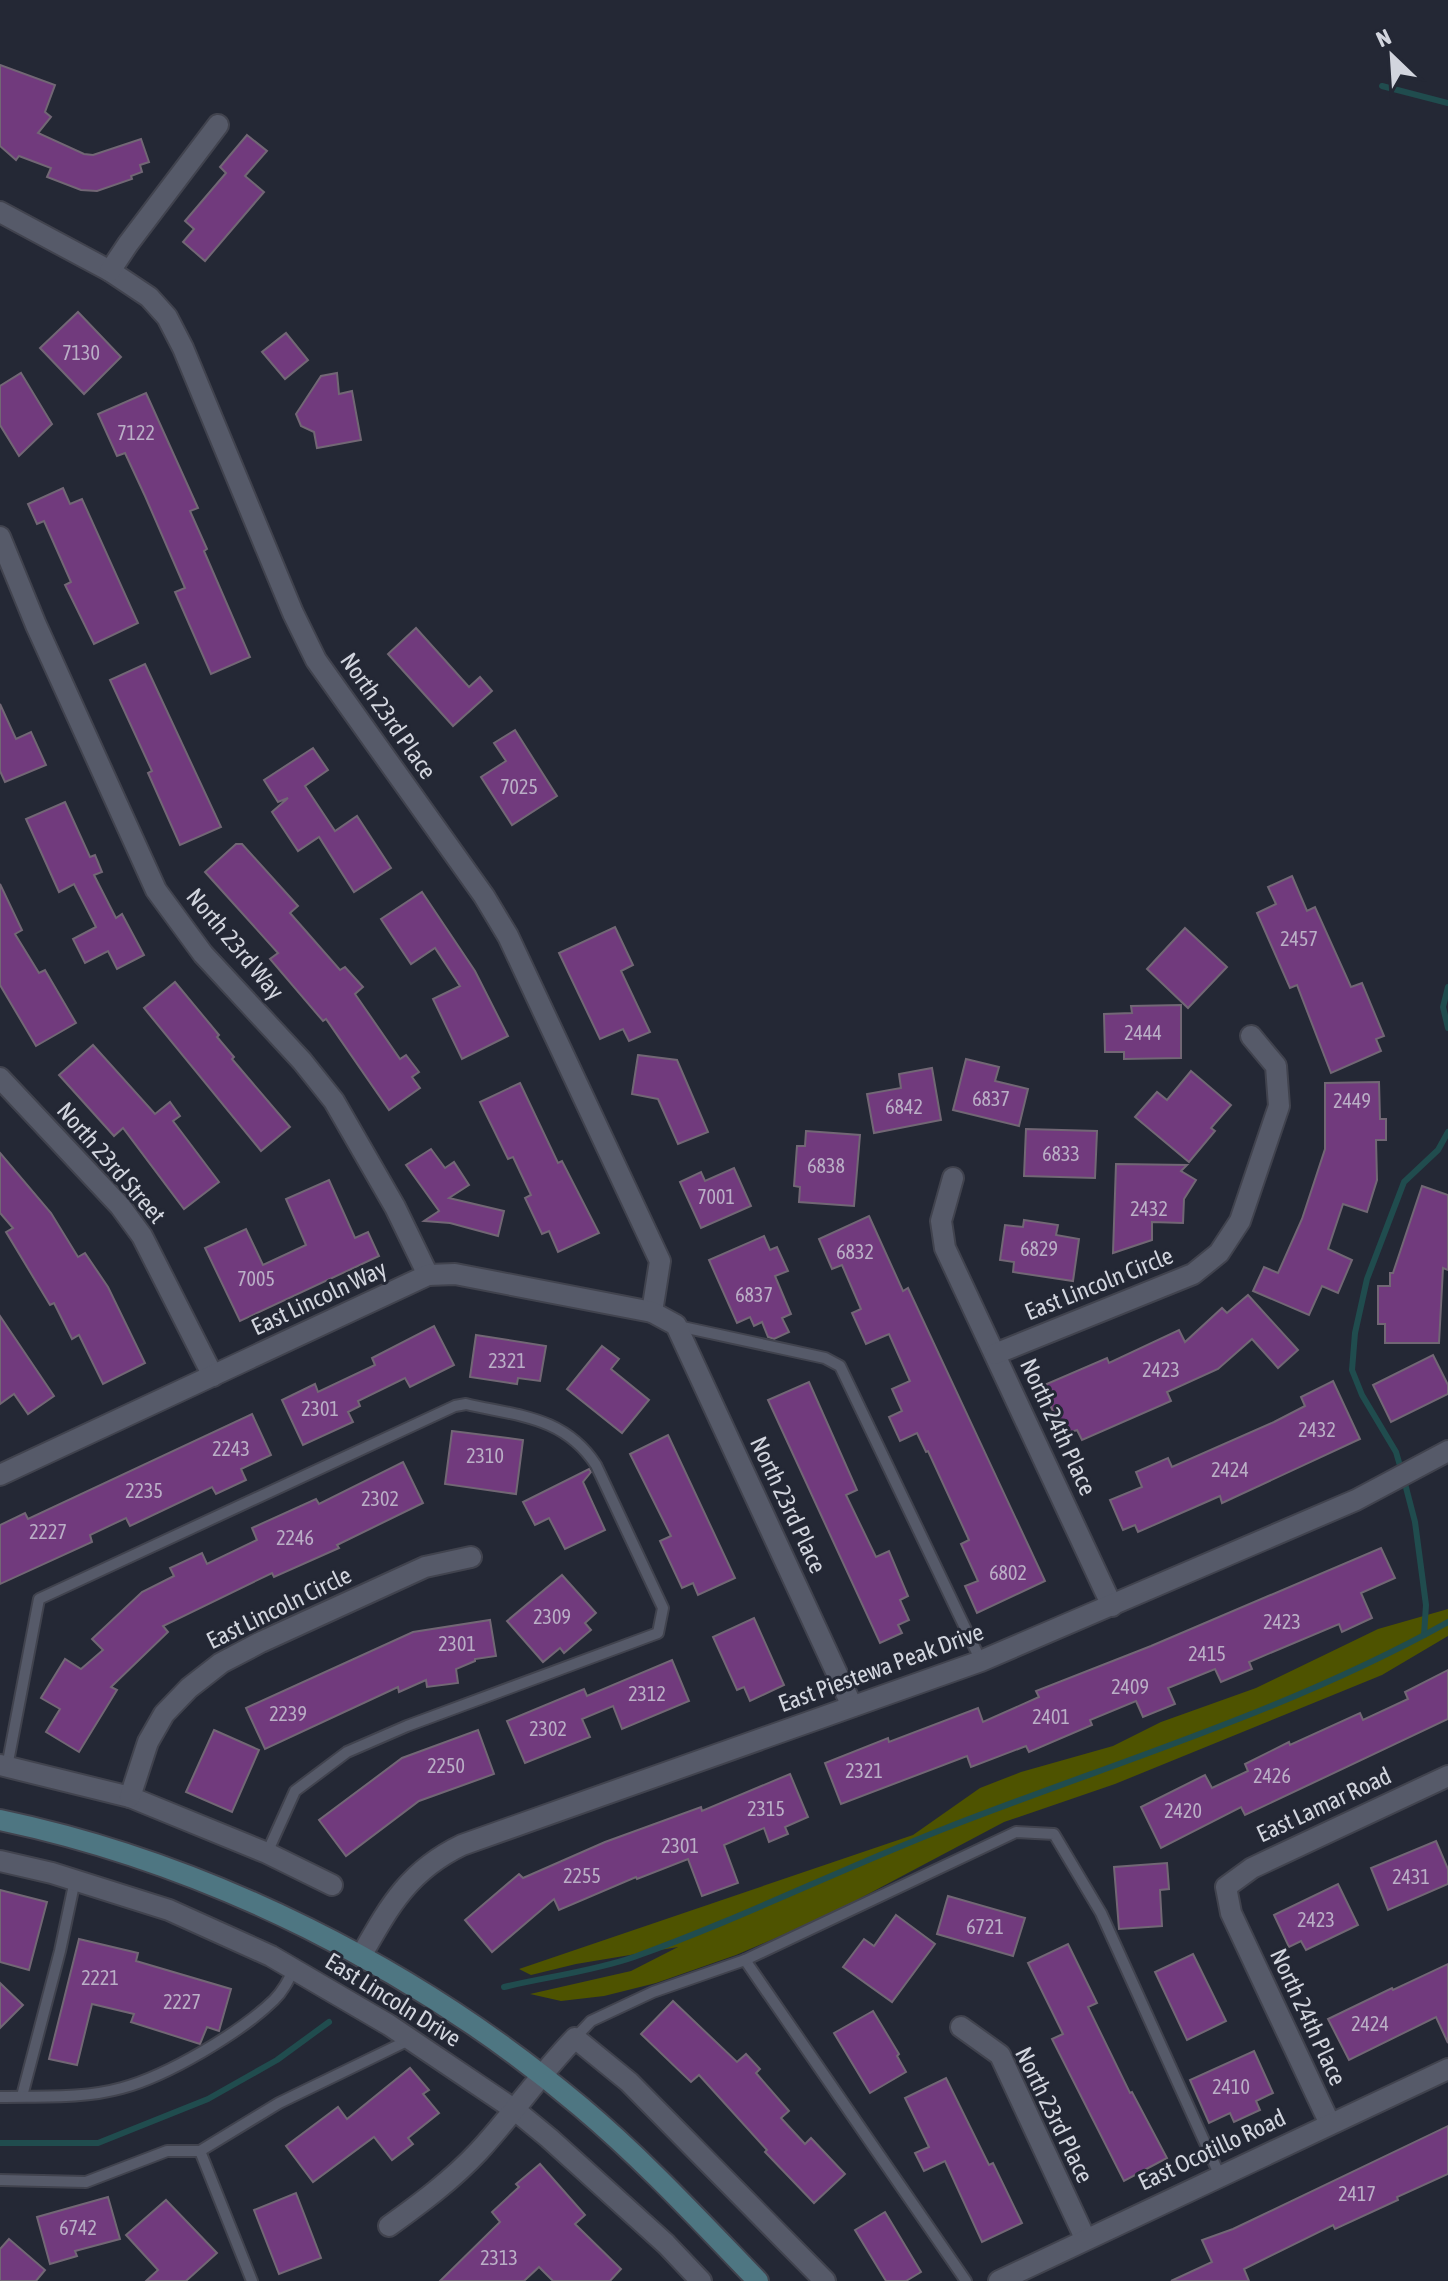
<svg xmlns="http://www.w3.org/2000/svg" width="1448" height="2281" font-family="'Asap Condensed',sans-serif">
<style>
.green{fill:#4e5300}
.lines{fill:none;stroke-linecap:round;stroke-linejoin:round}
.stream{stroke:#204c4e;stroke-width:6}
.building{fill:#713a7d;stroke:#726775;stroke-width:2}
.service-casing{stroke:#41434e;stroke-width:14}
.minor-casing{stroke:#41434e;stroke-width:24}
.secondary-casing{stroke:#41434e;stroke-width:24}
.service{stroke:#565a69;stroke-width:10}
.minor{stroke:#565a69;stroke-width:20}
.secondary{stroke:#4e7682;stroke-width:20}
.labels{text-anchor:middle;stroke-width:6;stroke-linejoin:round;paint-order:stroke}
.number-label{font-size:20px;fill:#baaec6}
.street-label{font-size:24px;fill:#d2d5de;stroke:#242835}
</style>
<rect width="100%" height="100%" fill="#242835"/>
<path class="green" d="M1448,1609V1636L1382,1675L1115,1784L1004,1822L823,1918L736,1955L656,1983L604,1996L561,2001L530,1994L631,1971L678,1947L576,1964L531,1975L519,1969L913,1835L980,1788L1021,1772L1113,1746L1161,1722L1256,1688L1378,1629Z"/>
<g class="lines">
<g class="stream">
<path d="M1382,86L1448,103"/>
<path d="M1448,987L1443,1007L1448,1028"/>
<path d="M1424,1635L1426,1605L1415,1522L1403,1476L1396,1452L1362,1395L1352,1370L1355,1333L1367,1279L1404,1182L1438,1150L1448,1132"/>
<path d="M504,1987C546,1977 594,1971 634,1957C740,1919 841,1869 946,1828C1115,1762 1289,1711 1448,1622"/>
<path d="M0,2143H98L208,2099L277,2060L329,2022"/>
</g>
</g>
<g class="building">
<path d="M0,65L55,85L45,112L51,117L38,133L84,154L93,155L141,139L149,162L140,165L142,172L131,176L132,179L97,191L81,190L47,177L51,168L19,156L16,160L0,146Z"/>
<path d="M247,135L267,151L245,176L264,192L205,261L183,242L194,229L185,221L226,173L220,167Z"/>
<path d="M78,312L121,357L84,394L40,348Z"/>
<path d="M286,333L308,360L285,379L262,352Z"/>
<path d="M21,373L52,424L19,456L0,425V386Z"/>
<path d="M337,373L339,394L352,391L361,440L317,448L314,432L301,426L296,414L321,376Z"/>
<path d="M146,393L198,508L190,511L207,549L204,551L250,657L211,674L175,592L185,588L145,496L125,453L117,456L98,414Z"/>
<path d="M63,488L70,504L82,499L138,623L94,644L65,585L71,582L44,521L37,524L28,504Z"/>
<path d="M416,628L469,687L480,677L492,691L453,726L388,654Z"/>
<path d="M145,664L221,827L180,845L148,773L152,771L110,680Z"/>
<path d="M0,704L16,739L31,732L46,765L5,782L0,771Z"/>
<path d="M515,730L557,796L512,825L481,777L506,761L494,743Z"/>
<path d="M313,748L328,770L305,786L335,831L357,816L391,868L354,892L319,837L298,851L272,812L288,798L278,802L264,780Z"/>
<path d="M65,802L90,857L95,855L102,872L94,875L116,918L122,914L144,955L117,969L108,951L85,963L73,939L96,927L74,884L59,892L26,819Z"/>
<path d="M236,844H242L298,906L290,913L340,970L345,967L363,987L355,994L400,1059L406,1055L419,1072L412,1077L420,1088L389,1110L326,1019L323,1021L270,959L278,953L205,872Z"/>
<path d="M1292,876L1307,911L1315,907L1351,987L1362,983L1384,1036L1376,1039L1381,1051L1331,1073L1297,985L1290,988L1257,913L1276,904L1268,887Z"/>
<path d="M0,884L22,930L15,934L39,973L45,970L76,1023L36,1046L0,985Z"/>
<path d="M422,892L475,971L508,1036L462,1059L433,999L460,986L435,948L411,964L381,919Z"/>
<path d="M615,927L633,965L621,971L650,1032L629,1041L623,1029L600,1039L559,953Z"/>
<path d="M1185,928L1227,967L1188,1008L1147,969Z"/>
<path d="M175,982L219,1035L217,1037L234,1057L232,1059L290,1127L261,1151L144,1008Z"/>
<path d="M1181,1005V1058L1124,1059V1052H1105L1104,1014L1132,1013L1131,1006Z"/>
<path d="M93,1045L155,1114L170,1102L180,1116L173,1121L219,1182L184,1209L123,1128L114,1136L59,1075Z"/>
<path d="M638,1055L677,1060L708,1132L678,1144L658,1099L632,1094Z"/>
<path d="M966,1059L999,1067L995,1081L1028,1089L1019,1126L953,1110Z"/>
<path d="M932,1068L941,1120L874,1133L867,1094L901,1088L899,1074Z"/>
<path d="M1191,1071L1231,1105L1211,1128L1215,1131L1189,1162L1135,1117L1157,1092L1167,1100Z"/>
<path d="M1379,1082L1380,1119H1386V1140H1376L1377,1180L1367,1212L1343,1204L1328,1249L1352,1260L1338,1293L1322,1286L1309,1315L1253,1291L1264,1267L1278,1273L1302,1219L1325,1149V1083Z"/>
<path d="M520,1083L558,1163L562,1161L599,1233L558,1252L549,1231L542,1234L525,1198L531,1195L513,1157L508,1159L480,1102Z"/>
<path d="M1026,1129L1097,1131L1095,1178L1024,1176Z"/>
<path d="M806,1131L860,1135L854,1206L799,1202L800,1187L794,1186L797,1146H805Z"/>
<path d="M431,1149L445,1168L454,1162L469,1185L449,1198L504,1211L498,1236L450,1223L424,1221L439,1211L406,1165Z"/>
<path d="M0,1153L51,1213L78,1257L85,1253L108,1287L145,1363L103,1384L79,1335L72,1339L54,1303L50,1305L6,1232L13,1228L0,1213Z"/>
<path d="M1116,1164L1187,1165L1181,1171L1196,1180L1184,1199L1183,1223L1152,1222V1240L1113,1253Z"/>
<path d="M734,1168L751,1206L701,1228L680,1182L701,1172L705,1181Z"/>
<path d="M329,1180L355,1238L368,1232L379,1256L240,1321L205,1248L246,1229L263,1265L306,1245L286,1199Z"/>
<path d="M1422,1186L1448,1195V1270L1443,1268L1439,1343H1385V1324H1378V1286H1390V1273H1393Z"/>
<path d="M869,1216L903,1291L908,1288L1045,1581L977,1613L965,1586L978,1581L961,1544L969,1540L928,1451L926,1452L917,1433L900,1441L889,1417L902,1411L892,1389L910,1381L889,1334L866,1344L852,1313L861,1309L842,1265L832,1269L819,1239Z"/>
<path d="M1024,1220L1058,1225L1056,1235L1079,1239L1073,1281L1013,1272L1014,1262L1000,1260L1005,1225L1023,1227Z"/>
<path d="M764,1236L770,1250L777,1247L788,1271L775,1276L791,1314L782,1318L789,1332L774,1339L768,1337L762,1322L754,1326L750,1317L737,1323L709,1260Z"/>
<path d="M1248,1295L1298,1350L1278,1368L1252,1339L1218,1369L1167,1392L1171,1401L1082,1440L1077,1430L1063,1435L1042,1386L1107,1358L1109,1363L1179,1330L1185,1342L1222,1308L1227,1313Z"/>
<path d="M0,1316L54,1396L28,1414L14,1394L0,1404Z"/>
<path d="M434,1326L454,1365L410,1387L405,1378L358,1401L360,1406L348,1412L353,1422L303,1445L282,1400L315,1384L318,1392L375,1365L372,1358Z"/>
<path d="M476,1335L546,1346L540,1381L518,1378L517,1384L470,1377Z"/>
<path d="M602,1346L619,1359L611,1369L649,1400L622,1433L567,1389Z"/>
<path d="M1433,1355L1448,1385V1394L1391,1422L1373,1385Z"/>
<path d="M1333,1381L1360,1439L1222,1503L1220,1496L1138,1532L1135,1525L1123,1530L1110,1500L1142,1487L1136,1472L1168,1458L1172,1467L1274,1422L1305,1406L1301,1397Z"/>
<path d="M809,1382L857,1490L846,1495L876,1557L889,1551L908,1596L900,1600L909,1620L898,1625L902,1633L880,1643L768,1400Z"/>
<path d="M252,1414L271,1455L241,1469L246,1480L216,1494L212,1487L130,1526L126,1518L90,1535L92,1542L0,1584V1525L25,1513L28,1519Z"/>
<path d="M452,1431L523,1440L516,1494L445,1484Z"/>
<path d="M668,1435L735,1578L698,1595L693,1583L682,1588L660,1541L671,1536L630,1454Z"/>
<path d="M403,1462L423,1503L337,1545L339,1548L274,1577L272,1573L163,1626L168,1632L111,1687L117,1690L79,1752L46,1732L60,1709L41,1698L65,1659L81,1669L103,1650L92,1639L142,1592L174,1576L170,1568L202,1553L207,1564L257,1540L252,1528L316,1499L319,1504Z"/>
<path d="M589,1469L591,1472L583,1482L605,1530L565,1549L549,1518L535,1525L523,1502Z"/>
<path d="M1381,1548L1395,1578L1361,1593L1372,1618L1342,1632L1339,1624L1249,1662L1252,1669L1221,1682L1215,1669L1168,1688L1175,1704L1143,1717L1136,1701L1090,1720L1092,1725L1029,1752L1026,1746L971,1767L967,1756L841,1804L825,1763L888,1738L889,1742L978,1708L983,1722L1039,1697L1036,1691L1151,1646Z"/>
<path d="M562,1575L596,1613L585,1623L591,1630L564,1653L560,1648L543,1662L507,1621Z"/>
<path d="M754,1618L784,1685L750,1701L744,1687L737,1690L713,1637Z"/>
<path d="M490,1620L496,1656L475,1659V1661L456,1669L458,1683L427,1687L426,1680L399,1692L398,1687L265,1749L246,1708L413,1632Z"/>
<path d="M672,1660L689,1701L622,1729L613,1706L582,1719L590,1737L525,1763L507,1721L584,1689L587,1696Z"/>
<path d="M1448,1670V1719L1245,1815L1241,1807L1161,1848L1141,1807L1205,1775L1212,1788L1248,1771L1245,1764L1289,1742L1290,1745L1360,1713L1363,1720L1408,1699L1405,1692Z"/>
<path d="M214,1730L259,1750L232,1812L186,1792Z"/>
<path d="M478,1730L494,1774L419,1801L346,1856L319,1820L402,1758Z"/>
<path d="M790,1774L808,1817L785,1827L788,1834L769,1842L764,1828L724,1845L738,1883L702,1896L688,1859L637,1879L636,1877L559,1910L554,1899L492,1952L465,1920L519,1874L523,1878L605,1842L701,1807L702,1811Z"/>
<path d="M1436,1841L1448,1869V1884L1388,1910L1371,1868Z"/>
<path d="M1167,1863L1169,1889L1160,1890L1162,1926L1119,1929L1114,1867Z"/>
<path d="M1338,1884L1358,1925L1306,1950L1301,1941L1289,1947L1274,1915Z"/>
<path d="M0,1890L47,1902L29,1970L0,1962Z"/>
<path d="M948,1896L1025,1918L1013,1956L937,1934Z"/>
<path d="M896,1915L935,1944L892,2002L843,1967L864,1939L874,1946Z"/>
<path d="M79,1939L138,1953L136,1961L231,1989L219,2031L207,2027L200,2044L131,2022L134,2014L92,2004L77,2065L49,2059Z"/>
<path d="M1068,1944L1097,2003L1088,2007L1130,2093L1132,2092L1167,2158L1124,2181L1052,2039L1063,2034L1028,1963Z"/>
<path d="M1193,1954L1226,2021L1187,2040L1155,1972Z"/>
<path d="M1448,1964V2043L1436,2017L1349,2060L1328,2019L1392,1988L1393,1990Z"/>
<path d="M0,1983L23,2005L0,2028Z"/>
<path d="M673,2001L737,2062L746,2054L760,2069L756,2073L789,2111L781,2118L805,2144L811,2138L845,2174L814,2203L765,2152L767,2150L699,2075L691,2082L641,2034Z"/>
<path d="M873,2011L899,2054L897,2056L906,2072L870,2093L834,2033Z"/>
<path d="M1254,2051L1273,2093L1256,2101L1260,2110L1234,2122L1230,2113L1209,2123L1190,2080Z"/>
<path d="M410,2068L429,2090L423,2094L439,2113L408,2138L413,2144L392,2160L374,2137L313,2182L286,2146L338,2107L347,2119Z"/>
<path d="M946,2078L989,2165L993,2163L1022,2223L982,2242L945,2161L924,2171L915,2153L929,2147L905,2098Z"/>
<path d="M1448,2126V2174L1397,2197L1398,2200L1335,2229L1333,2225L1244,2269L1249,2281H1171L1212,2262L1202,2240L1233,2229Z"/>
<path d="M540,2164L585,2215L575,2224L621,2269L610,2281H553L539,2267L524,2281H440L500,2222L492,2212L519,2187L516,2184Z"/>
<path d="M296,2193L321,2258L279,2274L254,2210Z"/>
<path d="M108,2197L120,2239L75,2251L77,2256L50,2264L37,2217Z"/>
<path d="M166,2200L217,2253L186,2281H146L158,2270L126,2235Z"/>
<path d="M885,2212L921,2272L906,2281H886L855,2230Z"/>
<path d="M9,2239L45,2270L36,2281H0V2249Z"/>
</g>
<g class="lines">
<g class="service-casing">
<g id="service">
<path d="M678,1326L825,1358L840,1366L981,1661"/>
<path d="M7,1767L39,1599L455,1406L466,1404C517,1416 564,1416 596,1465L663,1608L658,1633L407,1726L347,1752L295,1791L267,1853"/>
<path d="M745,1960L966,2281"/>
<path d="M575,2038L591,2021L653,1992L745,1960L1016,1832L1054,1834L1101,1913L1220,2176"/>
<path d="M22,2096L60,1951L75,1880"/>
<path d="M0,2097C40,2096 83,2099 122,2088C167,2076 240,2033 274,2000C283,1991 288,1981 294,1969"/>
<path d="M200,2151L252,2281"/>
<path d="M0,2180L86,2182L167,2151H200L279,2103L409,2040"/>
</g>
</g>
<g class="minor-casing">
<g id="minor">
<path d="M0,212L110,271L149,297L167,317L183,348L293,613L316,660L484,896L508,936L660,1261L652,1312"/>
<path d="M110,271L128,244L218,125"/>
<path d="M0,537L36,625L156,890L203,954L302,1061L334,1101L395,1207L428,1275"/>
<path d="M0,1078L120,1206L142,1236L213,1376"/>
<path d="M953,1178L941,1221L945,1248L1112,1606"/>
<path d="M995,1354L1193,1274L1219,1253L1240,1221L1279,1106L1276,1066L1251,1036"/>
<path d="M0,1475L428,1275L455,1274L652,1312L676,1325L852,1706"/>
<path d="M0,1765L130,1797L267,1853L332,1885"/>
<path d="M130,1797L148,1742L164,1714L189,1688L221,1663L261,1642L425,1567L471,1557"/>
<path d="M0,1861L52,1873L169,1910L271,1956L389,2025L515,2110L549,2138L666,2244L701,2281"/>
<path d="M361,1956C389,1907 408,1871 462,1845L981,1661L1356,1500L1448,1451"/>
<path d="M961,2027L1000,2055L1085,2238"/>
<path d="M1330,2124L1231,1913L1226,1887L1252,1868L1448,1776"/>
<path d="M389,2226C421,2203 452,2180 479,2151C513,2114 541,2073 575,2038L629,2082L825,2281"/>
<path d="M999,2281L1448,2069"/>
</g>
</g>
<g class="secondary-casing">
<path id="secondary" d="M0,1820C209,1864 418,1969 581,2107C644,2160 701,2222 758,2281"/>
</g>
<use href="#service" class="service"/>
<use href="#minor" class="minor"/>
<use href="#secondary" class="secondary"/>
</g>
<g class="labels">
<g class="number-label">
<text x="81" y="360">7130</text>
<text x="136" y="440">7122</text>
<text x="519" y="794">7025</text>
<text x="1299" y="946">2457</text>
<text x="1143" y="1040">2444</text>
<text x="991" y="1106">6837</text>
<text x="1352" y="1108">2449</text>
<text x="904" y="1114">6842</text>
<text x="1061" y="1161">6833</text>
<text x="826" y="1173">6838</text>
<text x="716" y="1204">7001</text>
<text x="1149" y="1216">2432</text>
<text x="1039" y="1256">6829</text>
<text x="855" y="1259">6832</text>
<text x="256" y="1286">7005</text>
<text x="754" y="1302">6837</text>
<text x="507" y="1368">2321</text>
<text x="1161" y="1377">2423</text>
<text x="320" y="1416">2301</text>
<text x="1317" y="1437">2432</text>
<text x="231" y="1456">2243</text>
<text x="485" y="1463">2310</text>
<text x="1230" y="1477">2424</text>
<text x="144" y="1498">2235</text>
<text x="380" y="1506">2302</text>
<text x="48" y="1539">2227</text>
<text x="295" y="1545">2246</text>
<text x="1008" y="1580">6802</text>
<text x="552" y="1624">2309</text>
<text x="1282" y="1629">2423</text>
<text x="457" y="1651">2301</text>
<text x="1207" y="1661">2415</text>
<text x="1130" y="1694">2409</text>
<text x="647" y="1701">2312</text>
<text x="288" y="1721">2239</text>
<text x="1051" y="1724">2401</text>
<text x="548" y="1736">2302</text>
<text x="446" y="1773">2250</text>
<text x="864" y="1778">2321</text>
<text x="1272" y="1783">2426</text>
<text x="766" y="1816">2315</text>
<text x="1183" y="1818">2420</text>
<text x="680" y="1853">2301</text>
<text x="582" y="1883">2255</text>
<text x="1411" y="1884">2431</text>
<text x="1316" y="1927">2423</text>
<text x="985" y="1934">6721</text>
<text x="100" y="1985">2221</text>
<text x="182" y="2009">2227</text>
<text x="1370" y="2031">2424</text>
<text x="1231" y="2094">2410</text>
<text x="1357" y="2201">2417</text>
<text x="78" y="2235">6742</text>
<text x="499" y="2265">2313</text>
</g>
<g class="street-label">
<text transform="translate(388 716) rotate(55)" y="8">North 23rd Place</text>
<text transform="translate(235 944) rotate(50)" y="8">North 23rd Way</text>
<text transform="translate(111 1163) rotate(49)" y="8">North 23rd Street</text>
<text transform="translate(1099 1284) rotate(-22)" y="8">East Lincoln Circle</text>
<text transform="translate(319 1298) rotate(-25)" y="8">East Lincoln Way</text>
<text transform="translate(1058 1427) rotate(65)" y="8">North 24th Place</text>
<text transform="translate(788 1505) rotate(65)" y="8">North 23rd Place</text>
<text transform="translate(279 1608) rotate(-26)" y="8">East Lincoln Circle</text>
<text transform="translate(881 1668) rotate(-20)" y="8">East Piestewa Peak Drive</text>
<text transform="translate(1324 1805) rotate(-25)" y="8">East Lamar Road</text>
<text transform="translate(393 2000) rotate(32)" y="8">East Lincoln Drive</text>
<text transform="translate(1308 2017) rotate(65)" y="8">North 24th Place</text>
<text transform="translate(1054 2115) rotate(64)" y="8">North 23rd Place</text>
<text transform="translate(1212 2150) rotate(-25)" y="8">East Ocotillo Road</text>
</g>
</g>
<g transform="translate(1392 56) rotate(335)" stroke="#242835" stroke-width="6" paint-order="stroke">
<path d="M0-6L14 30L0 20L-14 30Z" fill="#d2d5de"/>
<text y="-12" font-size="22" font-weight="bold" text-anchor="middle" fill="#d2d5de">N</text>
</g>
</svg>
